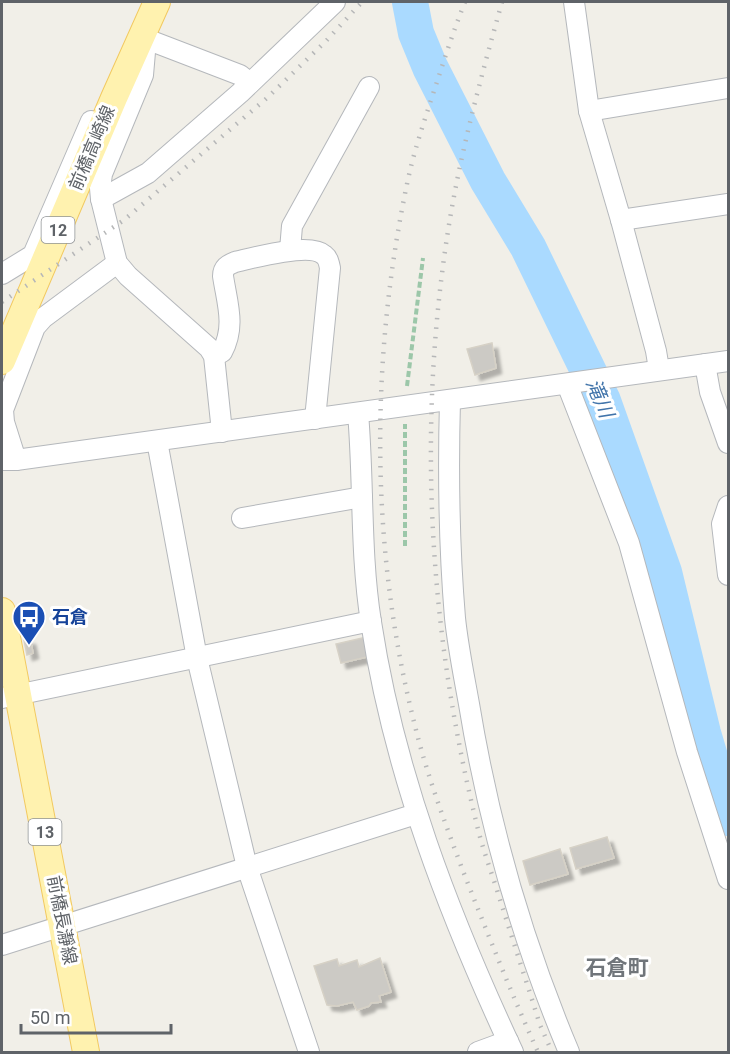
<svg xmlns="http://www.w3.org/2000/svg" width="730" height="1054" font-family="Roboto,'Noto Sans JP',sans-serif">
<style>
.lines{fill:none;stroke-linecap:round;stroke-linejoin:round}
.river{stroke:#aadaff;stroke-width:36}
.building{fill:#cccac5;stroke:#d6d1c6;stroke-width:1.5;filter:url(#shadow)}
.minor-casing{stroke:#b5b8bc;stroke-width:22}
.major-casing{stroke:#f2c960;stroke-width:28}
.path{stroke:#9cc7a9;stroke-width:4;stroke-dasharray:6 3;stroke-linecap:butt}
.minor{stroke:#fff;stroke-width:20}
.major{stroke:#fff2af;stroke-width:26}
.rail{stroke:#b6b7b8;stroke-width:4.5;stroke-dasharray:1.5 8;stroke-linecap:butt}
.labels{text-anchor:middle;stroke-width:6;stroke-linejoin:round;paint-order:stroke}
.shield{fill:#fff;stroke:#8f9295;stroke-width:1.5}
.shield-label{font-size:16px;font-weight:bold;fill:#5f6368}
.street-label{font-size:18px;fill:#5f6368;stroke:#fff}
.transit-label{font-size:18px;font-weight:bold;fill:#164399;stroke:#fff;text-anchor:start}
.water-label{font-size:20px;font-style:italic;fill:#4174aa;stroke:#fff}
.quarter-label{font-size:21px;font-weight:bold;fill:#70757a;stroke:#fff}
</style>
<defs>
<filter id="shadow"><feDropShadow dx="5.5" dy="5.5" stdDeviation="1.5" flood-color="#0004"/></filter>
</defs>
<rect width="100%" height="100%" fill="#f1efe8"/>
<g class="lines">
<path class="river" d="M410,2L416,33L430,67L488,181L528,247L603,401L664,572L703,733L728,818"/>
</g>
<g class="building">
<path d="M492,343L496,368L475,375L467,349Z"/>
<path d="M367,637L371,656L341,663L336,644Z"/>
<path d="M30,639L33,653L27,655L24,640Z"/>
<path d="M607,837L614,858L576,869L570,848Z"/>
<path d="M560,849L568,874L530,885L523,861Z"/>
<path d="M380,958L391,992L379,996L381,1002L371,1003L369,1006L357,1010L353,1002L337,1006L327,1005L314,966L337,959L339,966L357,960L359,967Z"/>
</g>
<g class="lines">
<g class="minor-casing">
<g id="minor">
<path d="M574,2L589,111L621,220L656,351L659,369"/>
<path d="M141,37L145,52L143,75L102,174L100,188L101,199L117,263L128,276L209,348L214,356L222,432"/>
<path d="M141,37L240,75L250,83"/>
<path d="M589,111L728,88"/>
<path d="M101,199L148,173L240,93L335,2"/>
<path d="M621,220L728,204"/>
<path d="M290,250L292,226L369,87"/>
<path d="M2,274L33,255L91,121"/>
<path d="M214,356L222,352C236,326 227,303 223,276C223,267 228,265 235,262C253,258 310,242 324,255C328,258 329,263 330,268L315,419"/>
<path d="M705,364L710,392L728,443"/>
<path d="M567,384L629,543L687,752L728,879"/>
<path d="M450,400C448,473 449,546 455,618C458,647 464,676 469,704C489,826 521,938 569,1052"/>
<path d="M358,413C364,483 360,553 371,622C394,773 449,915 513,1052"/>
<path d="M157,441L197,658L247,867L309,1052"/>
<path d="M2,460H16L728,361"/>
<path d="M16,460L4,422L3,410L35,327L43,318L117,263"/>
<path d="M728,506L722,524L728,575"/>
<path d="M242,518L362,497"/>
<path d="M2,698L371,621"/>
<path d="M2,945L416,814"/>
<path d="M478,1052L508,1041"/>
</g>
</g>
<g class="major-casing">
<g id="major">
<path d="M2,361L114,98L157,2"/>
<path d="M2,611L86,1052"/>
</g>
</g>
<g class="path">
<path d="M407,386L423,258"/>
<path d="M405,546V424"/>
</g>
<use href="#minor" class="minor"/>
<use href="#major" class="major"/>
<g class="rail">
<path d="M465,2C452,34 442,67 431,100C422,128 413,155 407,184C370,361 370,549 415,726C427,775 445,823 463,871C487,932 511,993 538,1052"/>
<path d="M502,2C481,77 460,154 448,231C417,428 429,631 477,825C482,847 490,868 497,890C511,935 526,980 540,1025L552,1052"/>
<path d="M2,302L124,220L267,98L326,41L362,2"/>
</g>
</g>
<defs>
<g id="bus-pin" transform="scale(1.725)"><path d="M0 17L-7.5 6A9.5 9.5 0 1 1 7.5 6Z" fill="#1a4fb4" stroke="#fff"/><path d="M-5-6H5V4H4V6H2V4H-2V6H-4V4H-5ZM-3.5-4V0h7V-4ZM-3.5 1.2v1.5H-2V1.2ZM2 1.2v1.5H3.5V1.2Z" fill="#fff"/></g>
</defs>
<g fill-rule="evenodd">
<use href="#bus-pin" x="29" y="617"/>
</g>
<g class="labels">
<g class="shield">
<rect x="41.5" y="217" width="33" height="26" rx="4.5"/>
<rect x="28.5" y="819" width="33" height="26" rx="4.5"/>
</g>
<g class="shield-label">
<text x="58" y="236">12</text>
<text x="45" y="838">13</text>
</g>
<g class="street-label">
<text transform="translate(92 148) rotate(-67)" y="6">前橋高崎線</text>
<text transform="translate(62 920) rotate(79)" y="6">前橋長瀞線</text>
</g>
<g class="transit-label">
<text x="52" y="623">石倉</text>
</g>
<g class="water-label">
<text transform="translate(600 398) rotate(67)" y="7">滝川</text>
</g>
<g class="quarter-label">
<text x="617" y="975">石倉町</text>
</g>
</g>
<rect width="730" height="1054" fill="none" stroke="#5f6368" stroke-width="6"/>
<path d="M21 1024v9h150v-9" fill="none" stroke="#5f6368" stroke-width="3"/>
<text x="30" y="1024" font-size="18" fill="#5f6368" stroke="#ffffff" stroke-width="4.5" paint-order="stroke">50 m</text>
</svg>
